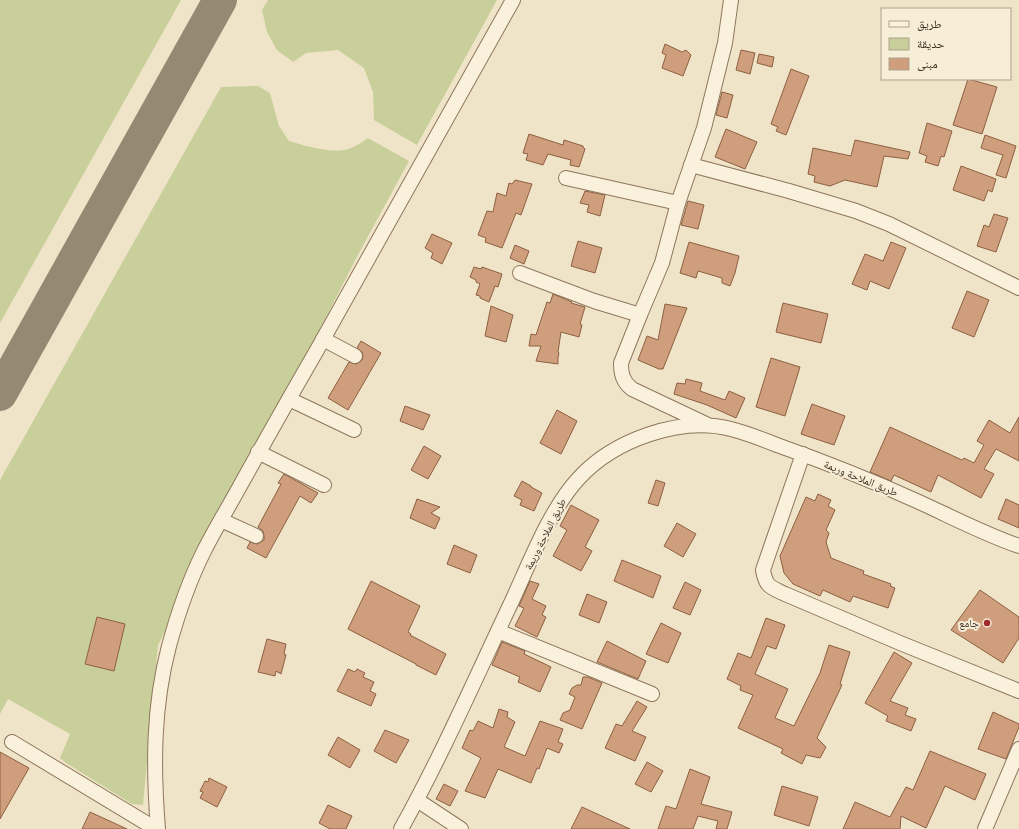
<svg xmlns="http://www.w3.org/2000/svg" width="1019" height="829" font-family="Merriweather,'Noto Naskh Arabic',serif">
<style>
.green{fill:#c9cf9b}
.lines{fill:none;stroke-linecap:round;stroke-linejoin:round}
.taxiway{stroke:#968974;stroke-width:34}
.building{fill:#cf9f7d;stroke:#8d5f41}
.minor-casing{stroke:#8d765c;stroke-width:16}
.minor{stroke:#faf1dc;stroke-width:14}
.poi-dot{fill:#9e2a2b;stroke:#f7eed8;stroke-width:1.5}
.labels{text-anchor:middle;stroke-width:4;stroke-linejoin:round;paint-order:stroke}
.street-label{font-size:11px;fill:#3d2e20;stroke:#f7eed8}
.poi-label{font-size:11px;fill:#3d2e20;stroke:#f7eed8;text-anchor:end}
</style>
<rect width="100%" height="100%" fill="#f0e4c8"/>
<g class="green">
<path d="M0,0H181L0,323Z"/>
<path d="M268,0H497L417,145L374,120L373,92L364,68L338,50L306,53L293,62L277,50L267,32L262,10Z"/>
<path d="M258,86L270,93L279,126L289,141C306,146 335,155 351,148C357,146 363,141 368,138L409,161L359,253L158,645L143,805L132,804L66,763L60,758L70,734L8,699L0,714V480L221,87Z"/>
</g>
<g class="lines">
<path class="taxiway" d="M0,394L220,0"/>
</g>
<g class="building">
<path d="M665,44L682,52L686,50L691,55L683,76L662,68L666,55L662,53Z"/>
<path d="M741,50L755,53L750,74L736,70Z"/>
<path d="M759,54L774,57L772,67L757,63Z"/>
<path d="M791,69L809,76L786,135L776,131L778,127L771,124Z"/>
<path d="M968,79L997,87L982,134L953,125Z"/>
<path d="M722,92L733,95L727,118L716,115Z"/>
<path d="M927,123L952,131L944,157L941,156L938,166L925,162L927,156L919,153Z"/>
<path d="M726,129L757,142L745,169L715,157Z"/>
<path d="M529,134L563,145L564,140L583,146V147L585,149L579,167L570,165L571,160L548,154L543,165L526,160L528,154L523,153Z"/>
<path d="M985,135L1016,146L1006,178L996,175L1003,155L981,148Z"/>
<path d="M855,140L910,152L908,159L884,156L877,187L845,180L830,186L814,182L815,176L808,174L813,148L851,156Z"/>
<path d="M961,166L996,179L992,192L988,190L984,201L953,190Z"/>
<path d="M515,180L532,184L521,215L516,213L502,248L485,242L486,238L478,235L487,211L493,212L497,193L506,196L509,183L512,184Z"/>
<path d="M585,191L605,195L600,216L587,212L589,205L580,203Z"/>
<path d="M688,201L704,205L698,229L681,225Z"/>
<path d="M994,214L1008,218L996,252L977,246L984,225L989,227Z"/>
<path d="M432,234L452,243L442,264L431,258L433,253L425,248Z"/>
<path d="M578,241L602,248L595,273L571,266Z"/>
<path d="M689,242L739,256L735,273L730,286L722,283V278L698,271L696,278L680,273Z"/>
<path d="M891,242L906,248L889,289L870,281L867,290L852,284L865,254L883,261Z"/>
<path d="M515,245L529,251L524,264L510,258Z"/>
<path d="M474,267L481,269L482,267L502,274L498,287L495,286L489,302L480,298V296L476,295L480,284L476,282V280L470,277Z"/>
<path d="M967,291L989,300L974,337L952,328Z"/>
<path d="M553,294L572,302L571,303L585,307L580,324L582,325L579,337L561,332L558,352L559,353L558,358V364L536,361L541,346H529L531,334L536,335L547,302L550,303Z"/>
<path d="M783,303L828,314L821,343L776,332Z"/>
<path d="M665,304L687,308L663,369H659L638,360L647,336L658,340Z"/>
<path d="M491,306L513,315L506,342L485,336Z"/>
<path d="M361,341L381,353L348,410L328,398L349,362L356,364L362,360L363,356L362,352L357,348Z"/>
<path d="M771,358L800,367L785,416L756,407Z"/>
<path d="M686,379L702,383L700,391L725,400L729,391L745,398L736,418L707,405L674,394L677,383L685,384Z"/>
<path d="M812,404L845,416L834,445L801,434Z"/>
<path d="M405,406L430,415L423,430L400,421Z"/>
<path d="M557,410L577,421L561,454L540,443Z"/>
<path d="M1019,417V461L996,449L984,469L994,474L981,498L938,475L931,492L894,475L891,481L870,472L890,427L962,460L964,458L974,463L984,445L977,441L989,420L1010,433Z"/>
<path d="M424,446L441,456L428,479L411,470Z"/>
<path d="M284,474L318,493L311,503L300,496L266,558L247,548L250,542L257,544L264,540V536L263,531L258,527L281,484L278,483Z"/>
<path d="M656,480L665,483L658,506L648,503Z"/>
<path d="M522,481L531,486V487L542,493L534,511L520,505L522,500L514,496Z"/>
<path d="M818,494L831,500L828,506L835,510L826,530L829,533L826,542L831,558L864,571L863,574L891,584L890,586L895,588L888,608L853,596L850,602L823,590L820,596L793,584L784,573L780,556L806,497L815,501Z"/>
<path d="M417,499L440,507L431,513L440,518L435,529L410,518Z"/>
<path d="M1006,499L1019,505V528L998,519Z"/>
<path d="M571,505L599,520L585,547L592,551L581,571L553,556L567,530L560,526Z"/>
<path d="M677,523L696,534L683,557L664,546Z"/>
<path d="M454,545L477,555L470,573L447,564Z"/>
<path d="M622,560L661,576L653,598L614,581Z"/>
<path d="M371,581L420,606L408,632L411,634L410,635L446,654L436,675L416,665V664L348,629Z"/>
<path d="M530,581L539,584L532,599L546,606L542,615L546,617L537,637L515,626L524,608L519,606Z"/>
<path d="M685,582L701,590L690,615L673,608Z"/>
<path d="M980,590L1019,617V638L1003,663L951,630Z"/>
<path d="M587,594L607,602L599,623L579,615Z"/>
<path d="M97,617L125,624L114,671L85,664Z"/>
<path d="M766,618L785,625L776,649L767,646L755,674L788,689L775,718L794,726L820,673L829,645L850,652L840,684L842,685L817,738L826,747L820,758L806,755L802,764L781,753L783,749L738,728L753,695L740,690L741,686L727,679L738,653L751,658Z"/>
<path d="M661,623L681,633L668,663L646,654Z"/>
<path d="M267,639L286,644L284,654L286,655L281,674L276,671L275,676L258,672Z"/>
<path d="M607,641L646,661L638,679L597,662Z"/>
<path d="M502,642L525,651L524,654L551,667L540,692L518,682L520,677L492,665Z"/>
<path d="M894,652L912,663L890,701L908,708L905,715L916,719L911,731L886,721L888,716L865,703Z"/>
<path d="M348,669L355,672L357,669L365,673L363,677L374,682L370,691L376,694L371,706L337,691Z"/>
<path d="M583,677H588L602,683L582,729L560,720L563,713L570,710L575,697L569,694L572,688L577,685H581Z"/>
<path d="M637,701L647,707L632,731L646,737L635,761L605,748L616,724L622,726Z"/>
<path d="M499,709L508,712L507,717L515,722L504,747L525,756L540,721L563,729L558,742L563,744L559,753L547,748L539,769L537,768L531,783L498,769L485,798L465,791L481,758L462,748L470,730L473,731L478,721L493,728Z"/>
<path d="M993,712L1019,724V727L1006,759L978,749Z"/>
<path d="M385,730L409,740L396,763L374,751Z"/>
<path d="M338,737L360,750L350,768L328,755Z"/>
<path d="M930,751L986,774L975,800L945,786L926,828L901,816L900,829H843L855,802L890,817L906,787L913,790Z"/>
<path d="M0,752L29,768L0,819Z"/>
<path d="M647,762L663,771L651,792L635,784Z"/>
<path d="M690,769L710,777L701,804L732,812L727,829H716L718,821L698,816L693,829H658L666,806L676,809Z"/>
<path d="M209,778L227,787L217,807L200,798L203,792L200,791L205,781L208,782Z"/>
<path d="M444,784L458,791L450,806L436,799Z"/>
<path d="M782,786L818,797L809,826L774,815Z"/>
<path d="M328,805L352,816L346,829H330L319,823Z"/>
<path d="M582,807L630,829H571Z"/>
<path d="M90,812L127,829H82Z"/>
</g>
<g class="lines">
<g class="minor-casing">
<g id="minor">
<path d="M691,165L789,191L856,211L889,224L1019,288"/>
<path d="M566,178L678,203"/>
<path d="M520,273L594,301L640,315"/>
<path d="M323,339L355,356"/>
<path d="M289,399L354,430"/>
<path d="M706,424L632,389C623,382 621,374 621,363L640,315L662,263L678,203L704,128L725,43L731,0"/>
<path d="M258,452L324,485"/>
<path d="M803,454L763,570C766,587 770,587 785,594L900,643L1019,691"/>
<path d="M221,520L256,536"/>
<path d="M498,631L652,694"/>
<path d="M12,742L156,829"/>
<path d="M417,800L461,829"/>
<path d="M158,829C153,766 153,707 169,646C178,613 189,581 204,551C215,529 228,508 240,486C265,441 291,395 317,350C383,234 448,117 513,0"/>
<path d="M401,829C442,755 476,677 512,601C530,562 550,509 579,478C614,440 680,416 731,429C746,433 762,439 777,445C825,462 873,481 919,502C952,517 984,534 1019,546"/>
<path d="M985,829L1019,749"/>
</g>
</g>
<use href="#minor" class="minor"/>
</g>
<circle class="poi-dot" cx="987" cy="623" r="4"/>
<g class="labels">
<g class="street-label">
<text transform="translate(861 478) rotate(22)" y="4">طريق الملاحة وريمة</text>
<text transform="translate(545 534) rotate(-63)" y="4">طريق الملاحة وريمة</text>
</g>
<g class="poi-label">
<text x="979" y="627">جامع</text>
</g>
</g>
<rect x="881" y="8" width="130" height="72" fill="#f7eed8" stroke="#ada18e"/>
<rect x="889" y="21" width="20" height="6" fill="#faf1dc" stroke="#ada18e"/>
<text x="917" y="28" font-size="12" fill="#3d2e20">طريق</text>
<rect x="889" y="38" width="20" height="12" fill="#c9cf9b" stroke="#ada18e"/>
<text x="917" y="48" font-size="12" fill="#3d2e20">حديقة</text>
<rect x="889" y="58" width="20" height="12" fill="#cf9f7d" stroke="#ada18e"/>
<text x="917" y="68" font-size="12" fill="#3d2e20">مبنى</text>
</svg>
